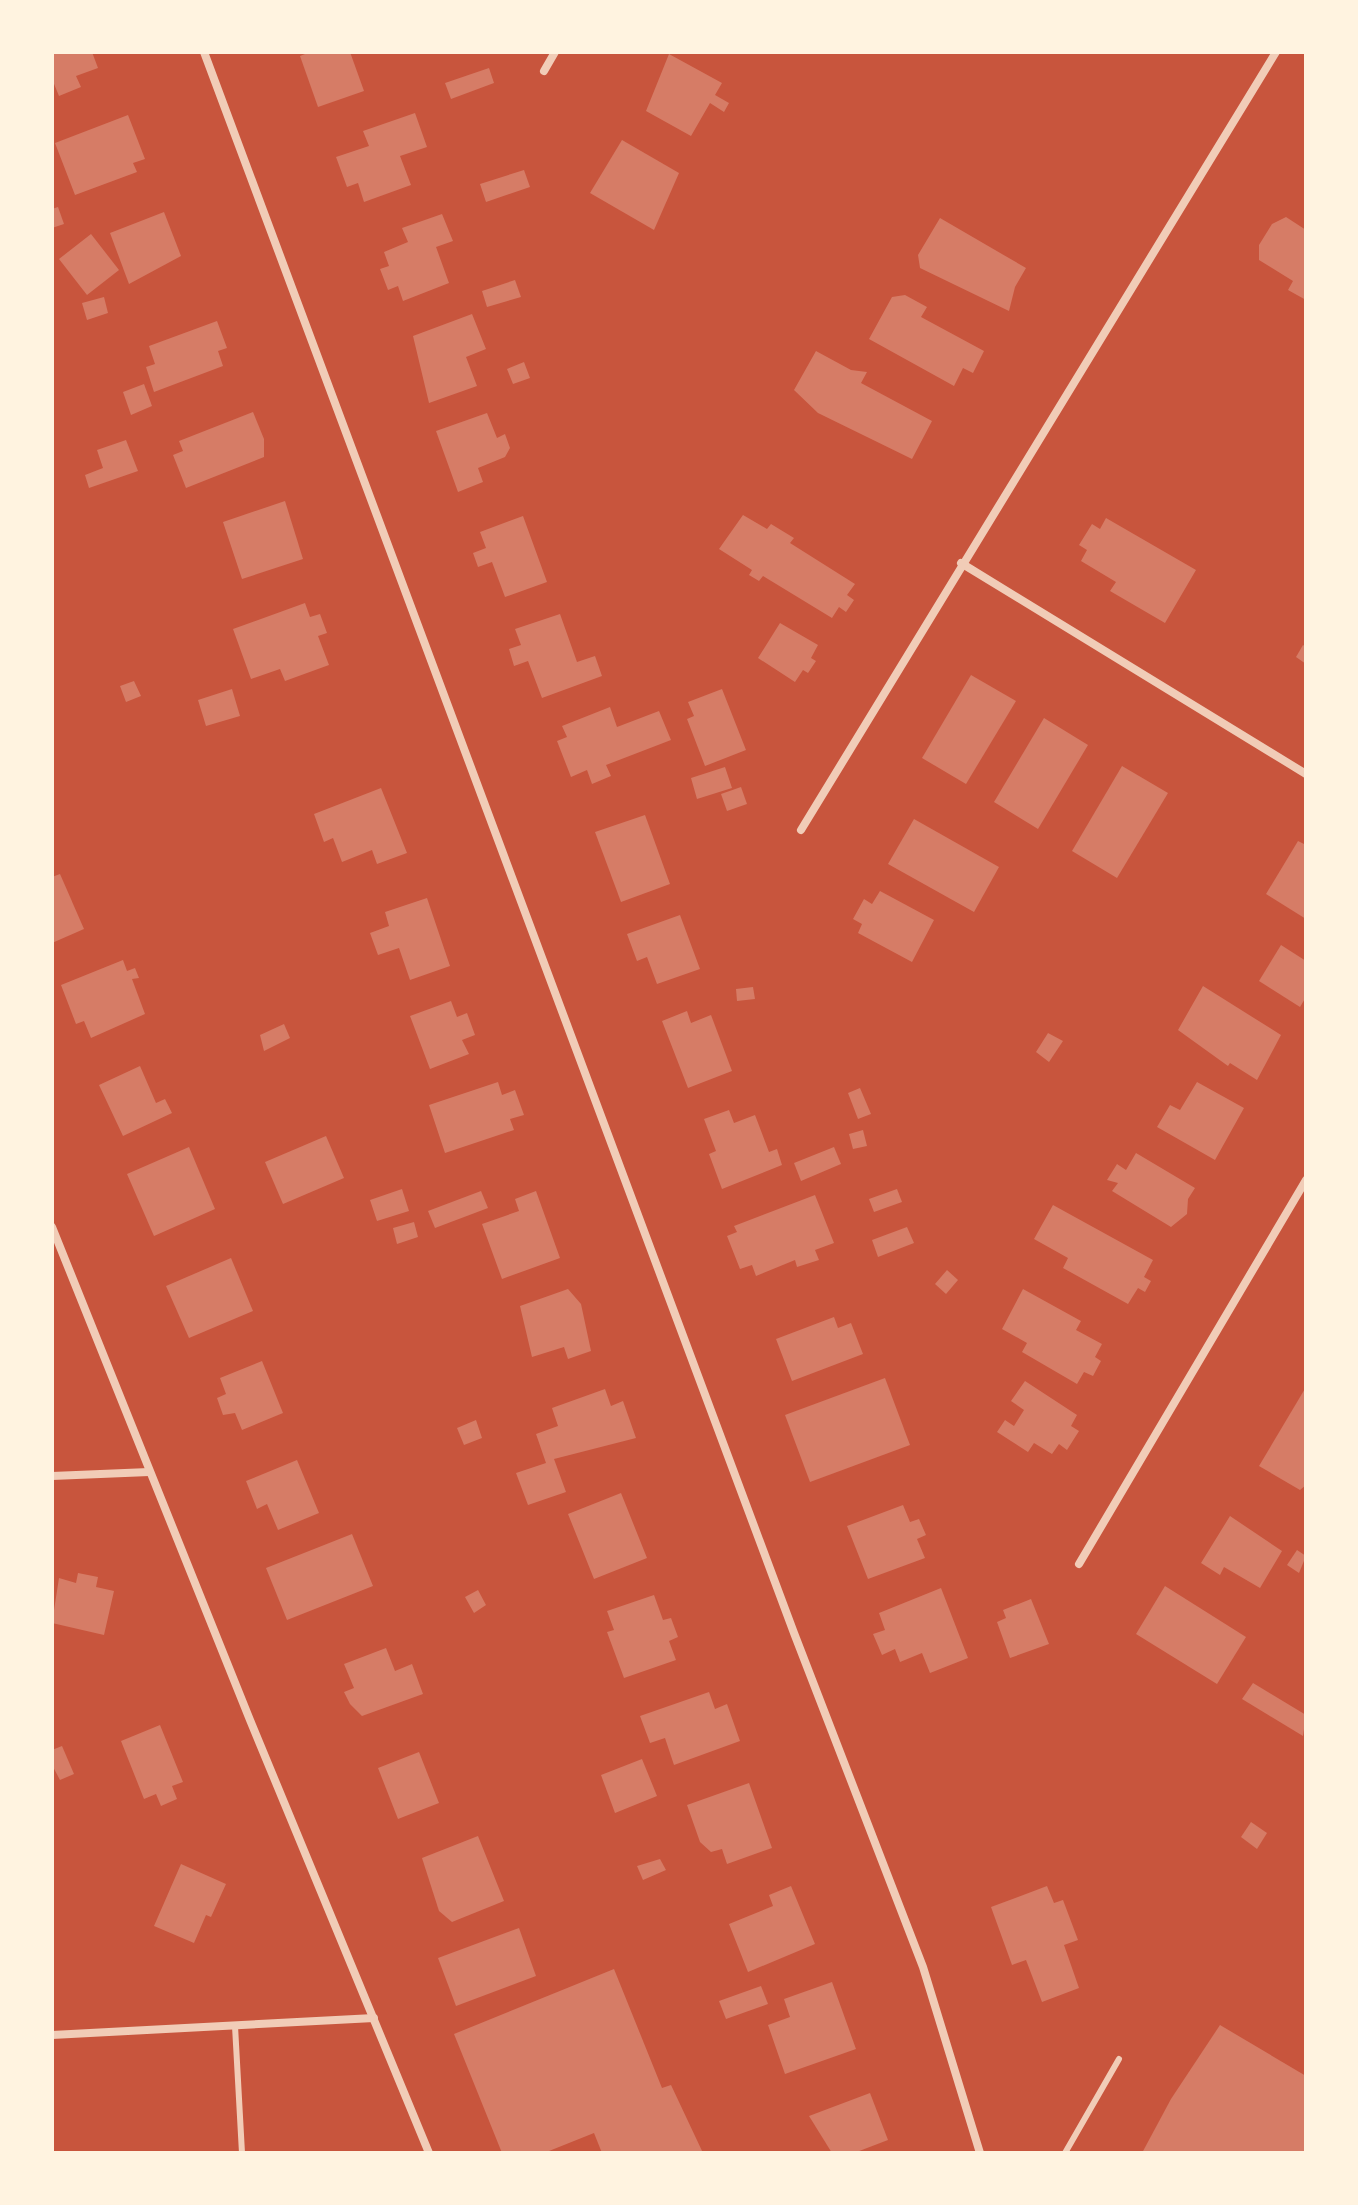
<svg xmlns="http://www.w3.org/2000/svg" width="1358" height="2205" font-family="Helvetica,sans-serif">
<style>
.building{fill:#d67c66}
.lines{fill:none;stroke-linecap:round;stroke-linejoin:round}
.service{stroke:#f1ccb7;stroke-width:6}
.minor{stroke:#f1ccb7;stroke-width:8}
</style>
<rect width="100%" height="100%" fill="#c8553d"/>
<g class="building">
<path d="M52,52H92L98,68L76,76L81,87L59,96L52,79Z"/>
<path d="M310,52H350L364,91L318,107L300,56Z"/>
<path d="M669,54L722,83L715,95L729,103L724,112L710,103L691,136L646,111Z"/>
<path d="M489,68L494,83L451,99L445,83Z"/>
<path d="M415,113L427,147L400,156L411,185L364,202L358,183L347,187L336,157L369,146L363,131Z"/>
<path d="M128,115L145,159L133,163L137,172L75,195L55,143Z"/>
<path d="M622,140L679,173L654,230L590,193Z"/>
<path d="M524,170L530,187L486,202L480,184Z"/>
<path d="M58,207L64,224L52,228V209Z"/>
<path d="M164,212L181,256L129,284L110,233Z"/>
<path d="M442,214L453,241L436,247L449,283L403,301L398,286L388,290L380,269L389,266L384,252L408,242L402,228Z"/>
<path d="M1286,217L1306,230V300L1288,290L1293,281L1259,260V245L1272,224Z"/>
<path d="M940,218L1026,268L1015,287L1009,311L920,268L918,255Z"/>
<path d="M91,234L119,270L87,295L59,259Z"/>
<path d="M515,280L521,297L487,307L482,291Z"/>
<path d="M905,295L927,307L921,317L984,351L973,373L963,368L954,386L869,339L892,297Z"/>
<path d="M104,297L108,313L87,320L82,303Z"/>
<path d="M472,314L486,349L466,357L477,386L429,403L413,336Z"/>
<path d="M217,321L227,348L218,351L223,366L154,392L146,367L155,364L149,346Z"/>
<path d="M816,351L851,370L867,372L861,383L932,421L912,459L818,413L794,390Z"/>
<path d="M524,362L530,378L513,384L507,369Z"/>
<path d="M144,384L152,406L131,415L123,392Z"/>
<path d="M253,412L264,439V457L186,488L173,455L183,451L179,441Z"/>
<path d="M487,413L497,438L505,434L510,448L505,457L478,468L483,482L458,492L436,431Z"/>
<path d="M126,440L138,471L89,488L85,475L103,468L97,450Z"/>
<path d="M285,501L303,559L242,579L223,522Z"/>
<path d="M743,515L767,529L771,524L794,538L790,543L855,584L847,595L854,600L846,612L839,607L832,618L763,576L759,581L749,575L752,570L719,549Z"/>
<path d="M523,516L547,582L505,597L492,562L478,567L473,553L486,548L480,532Z"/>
<path d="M1106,518L1196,570L1165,623L1110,591L1116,582L1081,561L1087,550L1079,545L1092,524L1100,529Z"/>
<path d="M305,603L310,617L320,614L327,633L318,636L329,665L285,681L280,669L251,679L233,629Z"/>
<path d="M560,614L577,662L595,656L602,676L542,698L528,661L514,666L509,649L521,645L515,629Z"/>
<path d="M780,623L818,645L811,658L816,661L808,673L803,670L795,682L758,658Z"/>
<path d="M1303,645L1306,647V664L1296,657Z"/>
<path d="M971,675L1016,701L966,784L922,758Z"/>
<path d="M134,681L141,696L126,702L120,686Z"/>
<path d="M232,689L240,716L206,726L198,700Z"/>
<path d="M722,689L746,750L705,766L687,719L694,716L688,702Z"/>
<path d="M610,707L617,727L659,711L671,740L606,765L611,776L592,784L587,770L571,777L557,741L567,737L562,726Z"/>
<path d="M1044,718L1088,745L1038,829L994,802Z"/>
<path d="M1122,766L1168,793L1117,878L1072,851Z"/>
<path d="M725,767L732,788L697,799L691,778Z"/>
<path d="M741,787L747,804L727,811L721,794Z"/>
<path d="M381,788L407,853L377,864L372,850L342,862L333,838L324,842L314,814Z"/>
<path d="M645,815L670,884L621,902L595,832Z"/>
<path d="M914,819L999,867L974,912L888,864Z"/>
<path d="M1298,841L1306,845V919L1266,894Z"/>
<path d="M60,874L84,929L52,943V877Z"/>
<path d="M880,891L934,920L912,962L858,933L862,924L853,919L864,899L872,904Z"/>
<path d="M427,898L450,966L410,980L399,948L378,955L370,933L389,926L385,912Z"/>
<path d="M680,915L700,969L657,984L647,957L637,961L627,934Z"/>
<path d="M1281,945L1306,961V997L1300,1007L1259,981Z"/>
<path d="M123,960L127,971L135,968L139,978L132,979L145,1014L91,1038L84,1021L76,1024L61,985Z"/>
<path d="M1203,986L1281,1035L1257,1080L1230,1063L1228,1066L1178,1030Z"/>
<path d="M753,987L755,999L737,1001L736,989Z"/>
<path d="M451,1001L457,1017L467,1013L475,1035L462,1040L469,1054L430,1069L410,1016Z"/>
<path d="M687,1011L691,1023L711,1015L732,1071L688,1088L662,1021Z"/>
<path d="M284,1024L290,1038L264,1051L260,1035Z"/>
<path d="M1048,1033L1063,1041L1049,1062L1036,1052Z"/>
<path d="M140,1066L156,1103L165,1099L172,1113L123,1136L99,1085Z"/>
<path d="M498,1082L502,1095L515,1090L524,1115L510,1119L514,1130L445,1153L429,1105Z"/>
<path d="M1197,1082L1244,1108L1215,1160L1157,1127L1170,1105L1180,1110Z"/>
<path d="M860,1088L871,1114L858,1119L848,1093Z"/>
<path d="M729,1110L734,1123L755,1115L769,1152L777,1149L782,1165L722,1189L709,1154L716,1151L704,1119Z"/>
<path d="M863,1130L867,1146L853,1149L849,1134Z"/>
<path d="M326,1136L344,1178L283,1204L265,1162Z"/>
<path d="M189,1147L215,1209L154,1236L127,1174Z"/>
<path d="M834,1147L841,1164L801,1181L794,1163Z"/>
<path d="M1136,1153L1195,1188L1188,1199L1187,1214L1171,1227L1112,1191L1118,1183L1107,1180L1117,1164L1126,1170Z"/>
<path d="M402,1189L409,1211L377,1221L370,1200Z"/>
<path d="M897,1189L902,1202L874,1212L869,1199Z"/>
<path d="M481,1191L488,1208L435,1228L428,1211Z"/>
<path d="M536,1191L560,1258L502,1279L482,1224L519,1211L515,1199Z"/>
<path d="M815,1195L834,1243L815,1250L819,1260L797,1267L795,1260L756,1276L752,1265L740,1269L727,1236L737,1232L734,1226Z"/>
<path d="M1053,1205L1153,1260L1144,1277L1151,1281L1145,1292L1138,1288L1128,1304L1063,1268L1068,1258L1034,1239Z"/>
<path d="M414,1222L418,1237L397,1244L393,1228Z"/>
<path d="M907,1227L914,1243L878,1257L872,1240Z"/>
<path d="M231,1258L253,1311L189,1338L166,1286Z"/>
<path d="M947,1270L958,1280L946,1294L935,1284Z"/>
<path d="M568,1289L581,1304L591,1351L568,1359L564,1347L532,1357L520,1306Z"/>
<path d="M1023,1289L1081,1321L1076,1330L1102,1344L1095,1357L1101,1361L1093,1376L1084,1372L1077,1384L1022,1352L1027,1343L1002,1329Z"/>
<path d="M834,1317L838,1328L851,1323L863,1354L792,1381L776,1339Z"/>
<path d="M262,1361L283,1413L242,1430L235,1413L223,1415L217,1398L226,1394L220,1378Z"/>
<path d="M885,1378L910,1445L810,1482L785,1415Z"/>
<path d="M1025,1381L1077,1415L1071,1426L1079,1431L1067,1450L1059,1444L1052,1454L1034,1443L1028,1452L997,1432L1005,1420L1014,1426L1024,1410L1011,1401Z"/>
<path d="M1306,1387V1485L1300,1490L1259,1466Z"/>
<path d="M605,1389L611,1406L623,1401L636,1438L554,1459L566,1492L528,1505L516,1473L546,1463L536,1434L558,1426L552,1408Z"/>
<path d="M476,1420L482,1438L464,1445L457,1428Z"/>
<path d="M297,1460L319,1513L278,1530L267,1504L257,1509L246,1481Z"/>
<path d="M621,1493L647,1558L594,1579L568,1514Z"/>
<path d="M903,1505L910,1522L919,1519L926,1535L917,1539L925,1558L868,1579L847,1526Z"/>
<path d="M1230,1516L1282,1551L1260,1588L1224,1567L1220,1575L1201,1563Z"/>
<path d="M352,1534L373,1586L287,1620L266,1568Z"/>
<path d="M1297,1550L1306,1556L1299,1573L1287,1565Z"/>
<path d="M78,1573L98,1577L96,1587L114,1591L104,1635L52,1623L59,1578L76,1583Z"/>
<path d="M1165,1586L1246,1637L1217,1684L1136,1634Z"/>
<path d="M941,1588L968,1658L930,1673L922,1653L900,1662L895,1649L882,1655L873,1634L885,1630L879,1613Z"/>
<path d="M478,1590L486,1605L474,1613L465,1597Z"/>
<path d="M654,1595L663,1620L671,1618L678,1637L669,1641L676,1660L624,1678L607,1632L614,1630L607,1611Z"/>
<path d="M1031,1599L1049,1644L1010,1658L997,1622L1006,1618L1003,1610Z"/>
<path d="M386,1648L395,1671L412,1664L423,1694L362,1716L350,1704L344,1692L354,1688L344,1664Z"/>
<path d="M1253,1683L1306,1715L1303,1736L1242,1699Z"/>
<path d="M709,1692L715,1709L727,1704L740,1741L674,1765L665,1738L650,1743L640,1716Z"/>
<path d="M160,1725L183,1782L172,1786L177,1799L161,1806L156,1794L144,1799L121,1741Z"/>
<path d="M62,1746L74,1774L60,1780L52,1765V1750Z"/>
<path d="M419,1752L439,1803L398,1819L378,1768Z"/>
<path d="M642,1759L657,1796L615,1813L601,1775Z"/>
<path d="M749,1783L772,1848L727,1864L722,1849L711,1852L700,1842L687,1805Z"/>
<path d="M1251,1822L1267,1833L1257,1849L1241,1837Z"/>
<path d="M478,1836L504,1901L452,1922L439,1911L422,1858Z"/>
<path d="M660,1859L666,1870L643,1880L637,1866Z"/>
<path d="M181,1864L226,1884L211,1917L206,1915L194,1943L154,1926Z"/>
<path d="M791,1886L815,1944L748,1972L729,1924L773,1906L769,1895Z"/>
<path d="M1047,1886L1054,1903L1063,1900L1078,1940L1064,1945L1079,1988L1042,2002L1026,1960L1012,1965L991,1907Z"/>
<path d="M519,1928L536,1976L456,2006L438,1958Z"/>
<path d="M614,1969L662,2088L671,2085L703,2153H602L594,2133L544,2153H502L454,2034Z"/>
<path d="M832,1982L856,2049L785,2074L768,2025L790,2017L784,1999Z"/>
<path d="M761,1986L768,2004L726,2019L719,2001Z"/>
<path d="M1220,2025L1306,2076V2153H1142L1171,2099Z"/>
<path d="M870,2093L888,2140L854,2153H832L809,2116Z"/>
</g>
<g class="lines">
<g class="service">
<path d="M235,2026L242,2153"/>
<path d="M1065,2153L1119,2059"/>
</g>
<g class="minor">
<path d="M204,52L794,1633L923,1967L980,2153"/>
<path d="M544,71L555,52"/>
<path d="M961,563L1306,774"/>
<path d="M801,830L1276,52"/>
<path d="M52,1227L250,1720L429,2153"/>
<path d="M52,1476L149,1472"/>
<path d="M1079,1564L1306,1180"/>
<path d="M52,2035L374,2018"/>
</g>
</g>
<rect width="1358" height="2205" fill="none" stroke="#fff3e0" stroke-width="108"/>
</svg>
